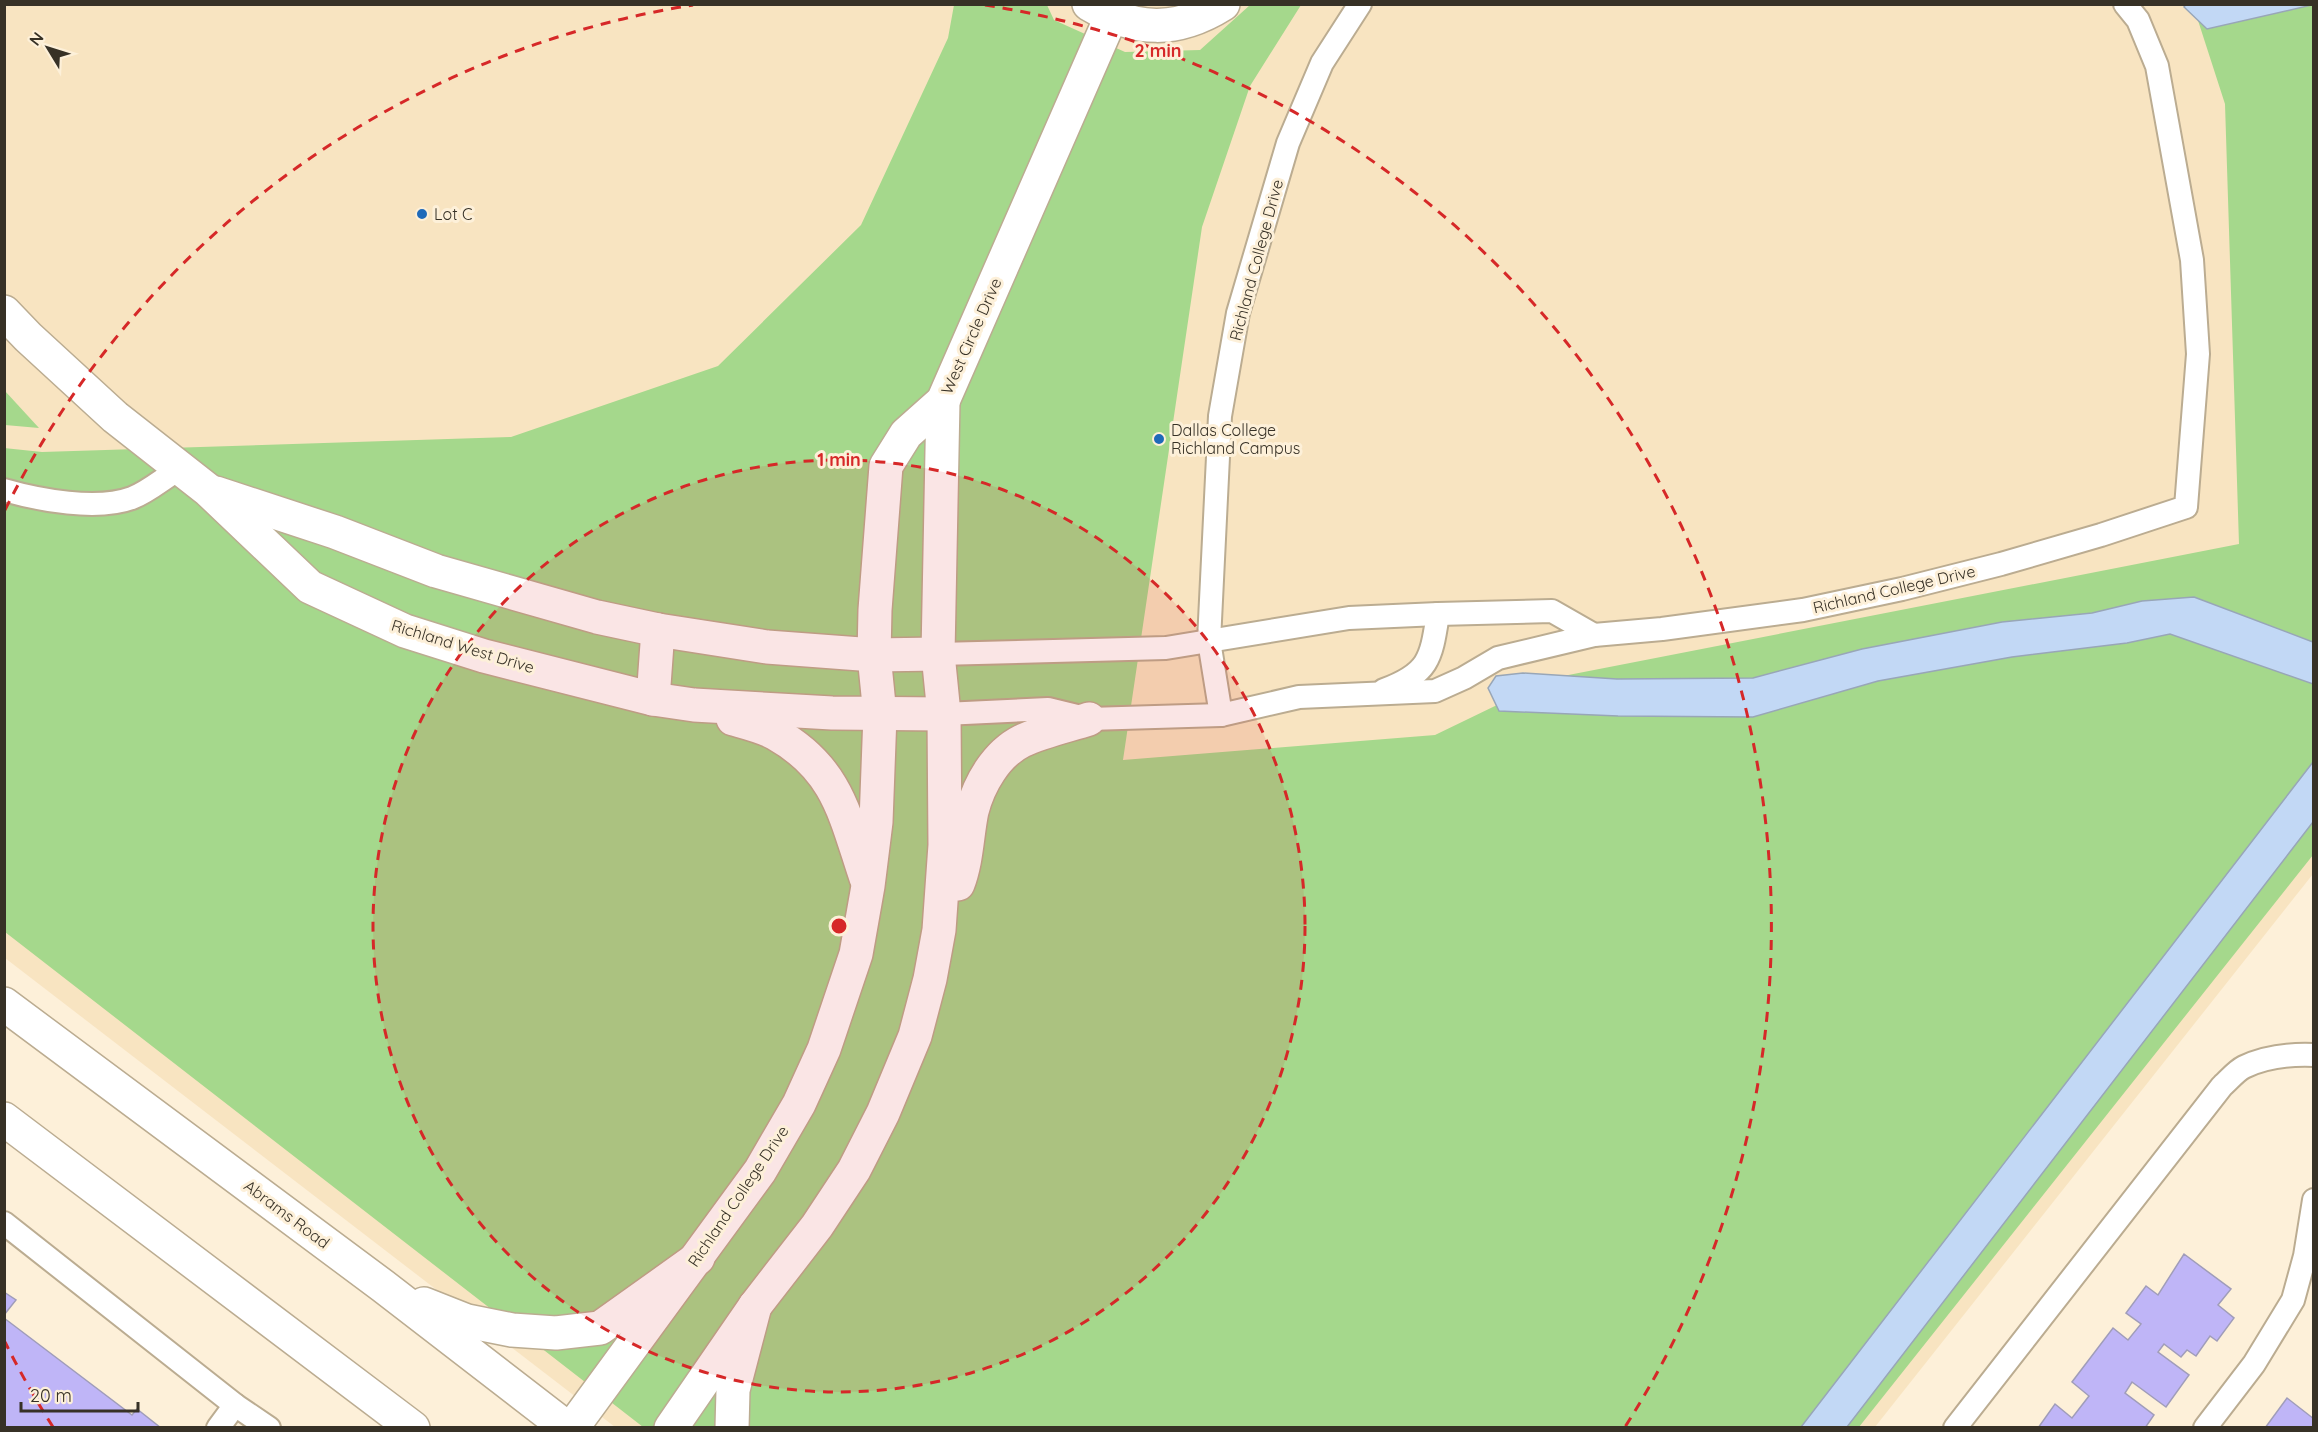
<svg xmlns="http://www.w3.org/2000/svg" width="2318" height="1432" font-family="Quicksand,sans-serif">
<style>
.built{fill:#f8e4c1}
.green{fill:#a5d88c}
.water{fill:#c2d8f5;stroke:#98a6b7;stroke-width:1.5}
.building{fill:#bfb5f7;stroke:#a09db9;stroke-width:1.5}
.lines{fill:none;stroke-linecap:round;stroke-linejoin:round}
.service-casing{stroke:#bbac91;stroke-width:26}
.minor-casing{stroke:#bbac91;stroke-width:36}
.secondary-casing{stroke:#bbac91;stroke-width:36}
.service{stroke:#fff;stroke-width:22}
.minor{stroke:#fff;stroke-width:33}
.secondary{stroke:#fff;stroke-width:33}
.ring{fill:none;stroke:#d62828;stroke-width:3;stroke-dasharray:10 8}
.poi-dot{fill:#1f6ab9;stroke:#fdf0d9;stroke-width:2}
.labels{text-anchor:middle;stroke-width:6;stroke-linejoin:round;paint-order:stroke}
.poi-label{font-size:16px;fill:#373126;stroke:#fdf0d9;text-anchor:start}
.street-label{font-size:16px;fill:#373126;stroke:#fdf0d9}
.centre{fill:#d62828;stroke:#fdf0d9;stroke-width:3}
.ring-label{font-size:18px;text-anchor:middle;font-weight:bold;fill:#d62828;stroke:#fdf0d9;stroke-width:6;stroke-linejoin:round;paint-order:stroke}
</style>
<rect width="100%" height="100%" fill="#fdf0d9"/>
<path class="built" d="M4,5H2313V874L1875,1427H615L5,958Z"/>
<g class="green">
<path d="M954,5H1047L1054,20L1125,52L1200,50L1250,5H1301L1250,86L1202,227L1123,760L1435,735L1553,678L2239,544L2225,104L2193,5H2313V855L1859,1427H643L5,932L4,448L42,452L511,437L718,366L861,225L948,38Z"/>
<path d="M5,391L39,428L5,425Z"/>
</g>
<g class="water">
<path d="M2186,4H2312V5L2207,29L2184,7Z"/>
<path d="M2194,597L2313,642V684L2170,634L2127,643L2012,657L1878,681L1753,717L1618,716L1499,711L1488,688L1496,676L1523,673L1617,679L1753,678L1862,649L2002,622L2092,613L2142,601Z"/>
<path d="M2313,762V822L1847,1427H1801Z"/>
</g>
<g class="building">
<path d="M2184,1254L2231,1289L2218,1305L2234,1318L2217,1341L2210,1336L2196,1356L2187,1350L2181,1357L2164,1344L2158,1352L2189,1375L2166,1407L2132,1382L2125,1393L2154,1415L2145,1428H2038L2055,1404L2072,1418L2089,1396L2072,1382L2113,1328L2128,1340L2141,1324L2126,1313L2146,1286L2158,1295Z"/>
<path d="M4,1292L16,1300L4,1315Z"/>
<path d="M4,1318L132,1415L137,1409L161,1428H4Z"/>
<path d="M2287,1398L2314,1419V1428H2265Z"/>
</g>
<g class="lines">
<g class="service-casing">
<g id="service">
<path d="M4,490C39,500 97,511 132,498C148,492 164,478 179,469"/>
<path d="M938,654L1166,648L1349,618L1438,614L1552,611L1594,635"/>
<path d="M1384,690C1430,673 1431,658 1438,614"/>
<path d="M944,714L1048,709L1089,719L1221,715L1299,697L1435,691L1464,678L1498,658L1594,635L1662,629L1803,610L1902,589L2001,564L2101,535L2186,507L2198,354L2192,260L2157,66L2138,20L2125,4"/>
<path d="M1221,715L1209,641L1220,416L1238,313L1288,143L1322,63L1360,4"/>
<path d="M4,1223L235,1405L218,1428"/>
<path d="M235,1405L269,1428"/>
<path d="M1955,1428L2222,1086C2229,1080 2236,1071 2244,1067C2265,1057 2290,1054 2314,1055"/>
<path d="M2205,1428L2254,1364L2293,1300L2305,1256L2314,1200"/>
</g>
</g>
<g class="minor-casing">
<g id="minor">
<path d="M1089,4C1136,32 1177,33 1223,4"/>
<path d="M4,312L28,337L115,417L208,490L310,587L405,631L484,656L653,699L694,705L832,713L944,714"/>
<path d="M216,493L335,532L436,571L597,617L658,630L767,647L874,655L938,654"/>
<path d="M653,699L658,630"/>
<path d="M733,719C747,723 764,727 776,734C838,769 845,816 866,878"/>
<path d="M958,884C967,861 967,835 972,811C979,784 996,754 1022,741C1043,731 1067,726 1089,719"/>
<path d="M572,1428L760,1171L799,1104L824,1049L856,954L868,886L876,822L880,715L874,655L875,610L886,466L906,434L943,401L1111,17"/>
<path d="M671,1428L755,1306L817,1226L854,1170L883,1113L915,1036L930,979L939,930L945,845L944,714L938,654L943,401"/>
</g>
</g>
<g class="secondary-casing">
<g id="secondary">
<path d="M4,1004L383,1286L567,1428"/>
<path d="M4,1119L413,1428"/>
<path d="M424,1304L467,1321L512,1330L556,1333L600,1328L698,1258"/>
<path d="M732,1428L733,1390L755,1306"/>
</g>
</g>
<use href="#service" class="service"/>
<use href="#minor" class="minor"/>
<use href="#secondary" class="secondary"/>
</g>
<circle cx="839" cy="926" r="466" fill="#d62828" fill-opacity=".12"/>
<g class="ring">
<circle cx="839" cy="926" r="466"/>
<path d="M53 1427A932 932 0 0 1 5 1342M5 510A932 932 0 0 1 693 5M985 5A932 932 0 0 1 1625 1427"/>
</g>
<g class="poi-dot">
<circle cx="422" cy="214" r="6"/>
<circle cx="1159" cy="439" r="6"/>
</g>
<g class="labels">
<g class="poi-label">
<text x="434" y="220">Lot C</text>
<text x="1171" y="436">Dallas College<tspan x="1171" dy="18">Richland Campus</tspan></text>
</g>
<g class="street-label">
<text transform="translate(1256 260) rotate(-75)" y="6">Richland College Drive</text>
<text transform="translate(971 336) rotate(-66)" y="6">West Circle Drive</text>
<text transform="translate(1894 589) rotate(-13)" y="6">Richland College Drive</text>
<text transform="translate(463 646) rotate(17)" y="6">Richland West Drive</text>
<text transform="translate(738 1196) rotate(-56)" y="6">Richland College Drive</text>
<text transform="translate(287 1214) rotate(37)" y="6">Abrams Road</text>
</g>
</g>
<circle cx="839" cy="926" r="9" class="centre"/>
<g class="ring-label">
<text x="1158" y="57">2 min</text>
<text x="839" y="466">1 min</text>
</g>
<rect width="2318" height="1432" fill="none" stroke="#373126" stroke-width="12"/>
<g transform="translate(48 48) rotate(308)" stroke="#fdf0d9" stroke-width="4.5" paint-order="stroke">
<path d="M0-4.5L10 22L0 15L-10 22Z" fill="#373126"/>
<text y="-9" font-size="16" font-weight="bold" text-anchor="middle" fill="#373126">N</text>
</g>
<path d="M21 1402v9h117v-9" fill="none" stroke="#373126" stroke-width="3"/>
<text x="30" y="1402" font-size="18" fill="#373126" stroke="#fdf0d9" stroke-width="4.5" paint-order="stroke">20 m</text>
</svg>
